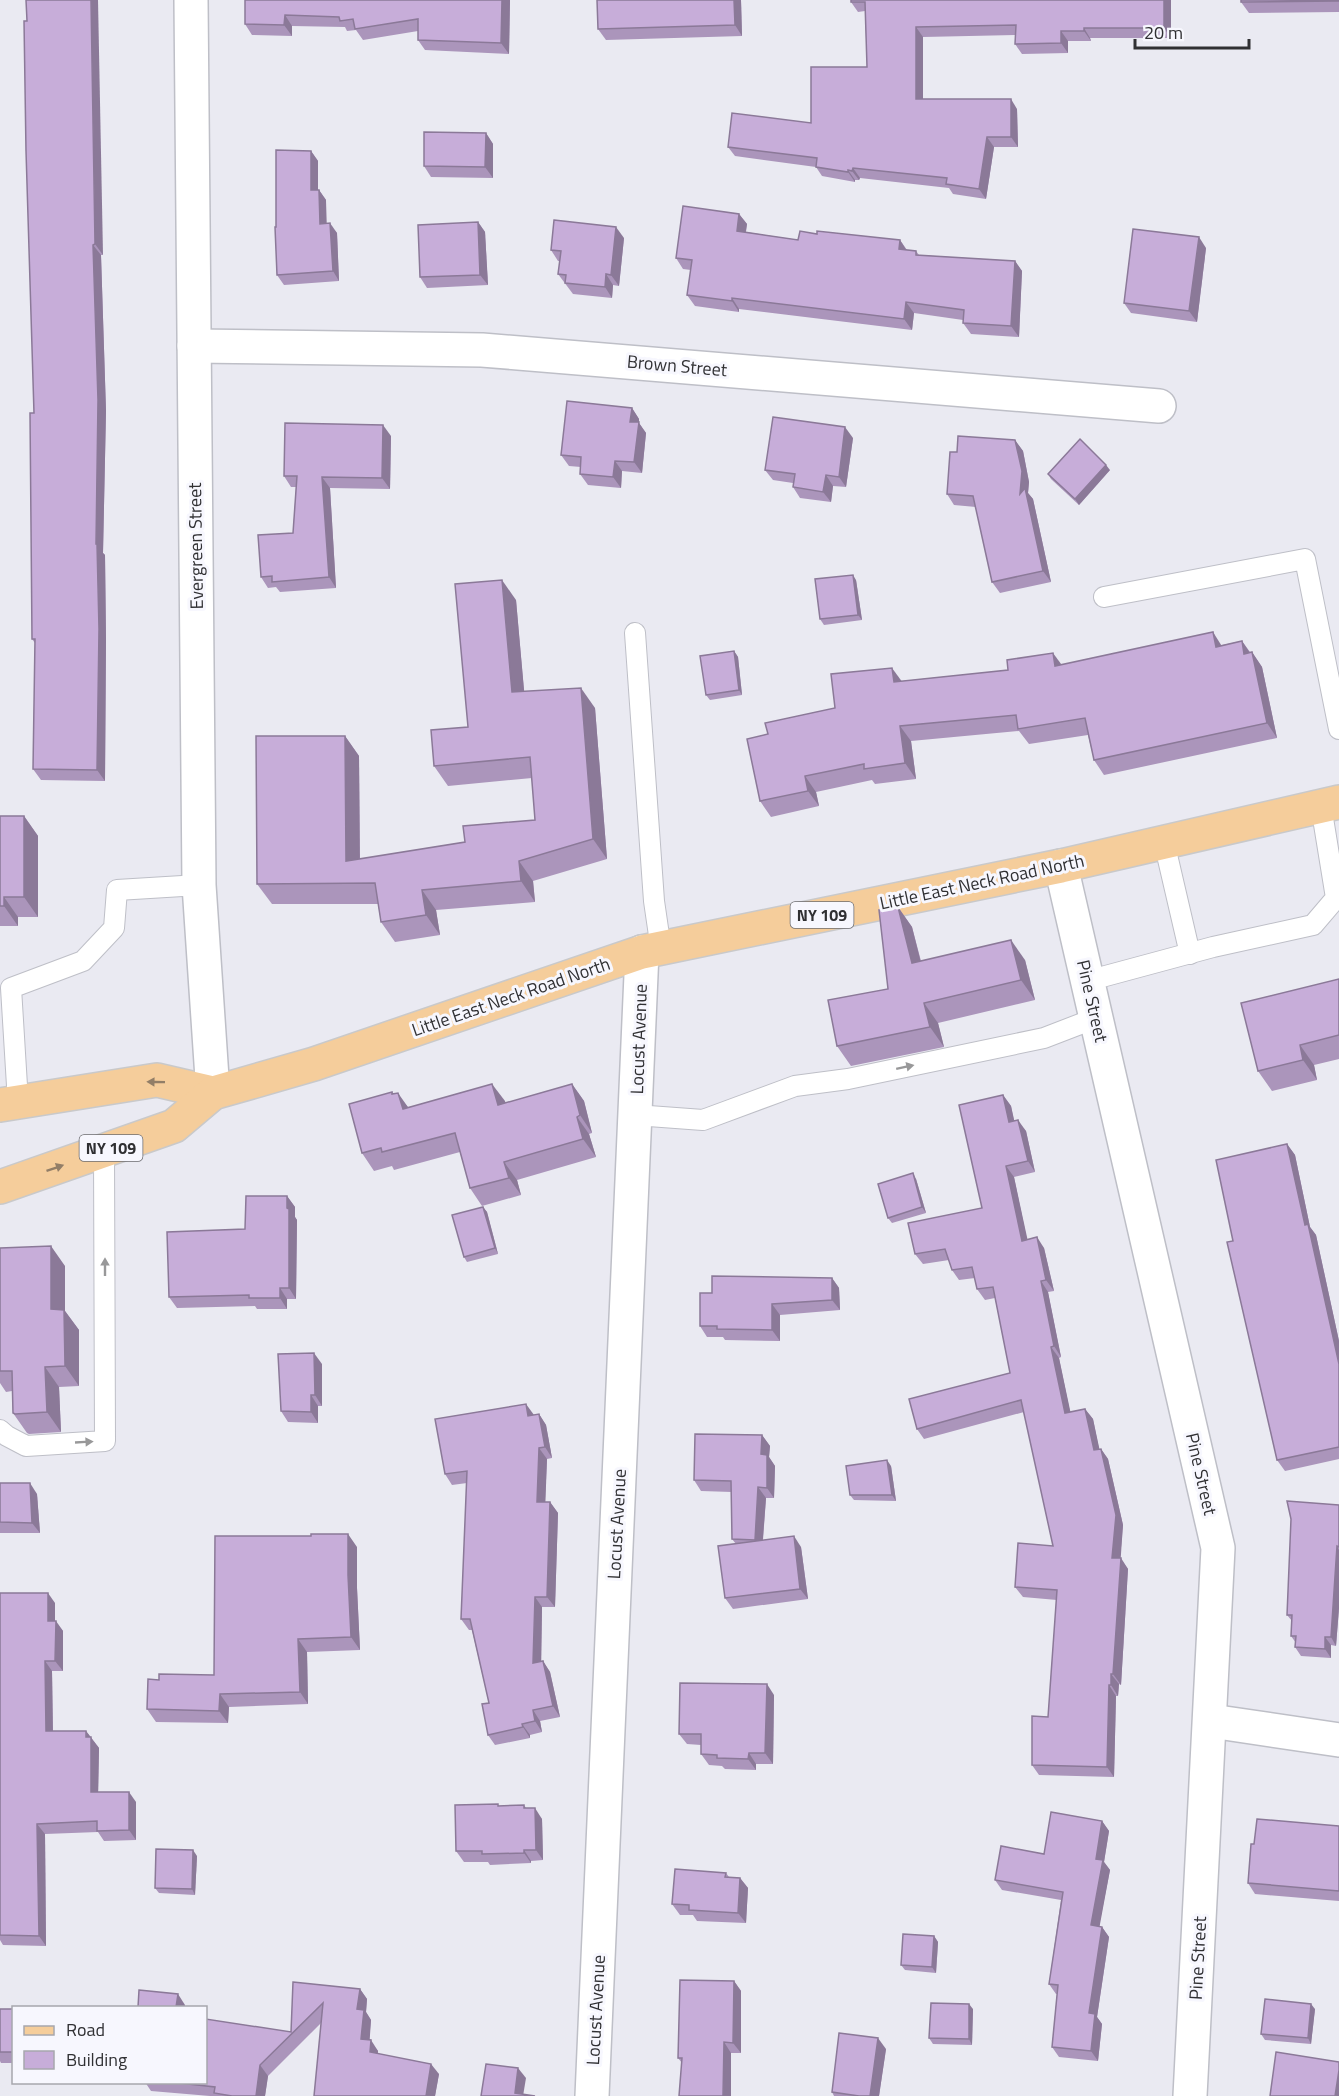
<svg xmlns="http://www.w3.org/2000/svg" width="1339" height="2096" font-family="'Titillium Web',sans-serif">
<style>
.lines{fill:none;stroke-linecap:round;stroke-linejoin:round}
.service-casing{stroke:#bebfc7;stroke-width:22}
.minor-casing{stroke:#bebfc7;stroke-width:36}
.primary-casing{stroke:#c9c9ca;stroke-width:36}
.service{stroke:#fff;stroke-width:20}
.minor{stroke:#fff;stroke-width:33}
.primary{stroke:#f5cd9b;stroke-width:33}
.wall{fill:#ab95bb}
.shaded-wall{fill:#8b7998}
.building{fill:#c7add9;stroke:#8b7998;stroke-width:1.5}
.oneway{fill:#989899}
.oneway2{fill:#927e67}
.labels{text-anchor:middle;stroke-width:6;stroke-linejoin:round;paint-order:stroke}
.shield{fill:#f7f7fe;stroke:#6c6c70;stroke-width:1.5}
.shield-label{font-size:16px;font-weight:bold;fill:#303033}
.street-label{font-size:18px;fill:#303033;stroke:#f7f7fe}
</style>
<rect width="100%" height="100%" fill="#eaeaf2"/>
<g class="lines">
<g class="service-casing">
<g id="service">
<path d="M1104,597L1305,559L1339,729"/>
<path d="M635,633L654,901L661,949"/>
<path d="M1164,842L1190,954"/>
<path d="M1087,981L1213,947L1313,925L1336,898L1321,806"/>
<path d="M18,1102L11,988L83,961L114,928L117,890L199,885"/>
<path d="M635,1115L703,1120L795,1086L848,1079L1044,1038L1096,1018"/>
<path d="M0,1430L7,1436L26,1446L105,1441L104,1151"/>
</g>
</g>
<g class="minor-casing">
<g id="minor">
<path d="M191,0L199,885L213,1093"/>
<path d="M194,346L482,350L1159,406"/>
<path d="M1061,866L1218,1548L1190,2096"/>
<path d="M1211,1721L1339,1740"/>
<path d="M592,2096L642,952"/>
</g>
</g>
<g class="primary-casing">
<g id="primary">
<path d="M0,1105L157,1080L213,1093"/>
<path d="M0,1187L174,1126L213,1093L314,1064L642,952L1061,866L1339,802"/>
</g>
</g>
<use href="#service" class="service"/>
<use href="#minor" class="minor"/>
<use href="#primary" class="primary"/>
</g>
<g class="wall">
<path d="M245,0H510L509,54L425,50L418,40V31L363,40L356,30L347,31L345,27L292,26V36L252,35L245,24Z"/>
<path d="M597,0H741L742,36L606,40L598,29Z"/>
<path d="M851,0H1171V38H1090L1091,41H1068V53L1022,54L1015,44V35L923,37V99L1017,109L1018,147H994L986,199L953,194L949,188L860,178L859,180H855V182L822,176L816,167L735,156L728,147L811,123L867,67L865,11L858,12L851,2Z"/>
<path d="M1339,0V12L1249,13L1241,2Z"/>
<path d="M24,21L103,255H101L106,411L103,553L105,555L106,640L105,781L41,780L33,769L35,643L32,639L34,413Z"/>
<path d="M486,133L493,144V178L431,177L424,166Z"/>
<path d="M311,151L318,161V190H319L326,200V223L337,233L339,281L284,285L277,275L276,227Z"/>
<path d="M739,214L747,224L746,232L798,240L817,234L900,240L907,250L916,251L919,255L1015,261L1022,271L1019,337L971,334L963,323V320L914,313L912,330L739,309V312L695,306L687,295L691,270L683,269L676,258Z"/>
<path d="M478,222L485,232L488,285L427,288L420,277Z"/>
<path d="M624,238L619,286L613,285L612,298L573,294L558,274L560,261H558L551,250Z"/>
<path d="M1206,248L1197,322L1131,313L1124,303Z"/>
<path d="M632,408L639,419V423L646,433L642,473L622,471L621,488L588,485L580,474L581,467L569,466L561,455Z"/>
<path d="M391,436L390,489L330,488L336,588L280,592L276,587L268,588L261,577L293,533L296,487H291L284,476Z"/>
<path d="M853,438L846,487L833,486L831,502L800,498L793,487V483L773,480L765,470Z"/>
<path d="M1015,440L1023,451L1029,482L1028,493L1033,499L1051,582L1000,593L992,582L976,507L954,505L947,494L957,452Z"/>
<path d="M1110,470L1079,505L1051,479L1048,474Z"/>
<path d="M856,580L862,620L824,625L820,619Z"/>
<path d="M516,600L524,691L595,708L607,859L533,881L535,902L436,910L440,935L395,942L381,922L378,904H272L257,884L345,736L359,756L360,859L465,842L535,820L532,778L448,786L434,766L468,727Z"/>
<path d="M1242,641L1250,652H1252L1262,667L1277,738L1104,775L1094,760L1088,735L1029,744L1019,731L911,741L916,779L875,784L872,780L816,792L819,806L771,817L760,801L768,734L902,681L1061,665L1222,645Z"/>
<path d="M734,651L738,657L742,695L710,700L706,695Z"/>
<path d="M0,816H24L38,836V917H18V926H0Z"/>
<path d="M898,907L912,927L921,961L1025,960L1035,1000L938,1023L944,1047L851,1066L837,1046L888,989Z"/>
<path d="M1339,979V1059L1314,1065L1317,1080L1272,1091L1258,1071Z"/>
<path d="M572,1084L584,1101L592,1133L589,1134L596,1157L517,1180L521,1195L482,1206L470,1188L460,1152L394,1170L392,1166L374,1171L362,1153L392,1092L408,1107L505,1101V1103Z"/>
<path d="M1003,1095L1011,1106L1014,1121L1026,1131L1035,1172L1014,1177L1027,1240L1044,1248L1054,1291L1048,1292L1061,1357L1059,1358L1070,1412L1085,1409L1093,1419L1099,1449H1101L1108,1459L1123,1525L1120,1558L1128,1569L1121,1685L1119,1684L1118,1696H1116L1114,1777L1039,1775L1032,1765L1048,1717L1057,1600L1023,1597L1015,1587L1053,1546L1024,1412L924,1439L917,1429L1010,1373L995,1298L985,1300L977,1289L975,1278L959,1280L952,1270L949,1260L923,1264L915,1254L982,1208Z"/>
<path d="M1287,1144L1295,1155L1310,1227L1316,1235L1339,1341V1459L1285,1471L1277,1460L1233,1241Z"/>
<path d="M916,1179L926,1213L892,1223L888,1218Z"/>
<path d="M287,1196L295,1207V1217L297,1220L296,1299H287V1309H257L255,1306L177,1308L169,1297L245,1229Z"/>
<path d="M483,1207L487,1212L498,1254L467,1262L464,1257Z"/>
<path d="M0,1248L65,1266V1311L79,1330V1386L59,1387L61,1432L29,1434L27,1433L13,1413L12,1391L6,1392L0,1383Z"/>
<path d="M832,1278L839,1288L840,1310L780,1315V1341L725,1340L723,1337H707L700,1326L712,1293Z"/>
<path d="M322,1364V1406H318V1423L288,1422L281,1411Z"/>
<path d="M539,1414L546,1425L552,1458L547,1459L545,1502H550L558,1513L555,1607H542L541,1662L543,1661L550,1672L560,1717L540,1721L542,1732L530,1735V1738L495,1745L488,1735L489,1703L472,1630H469L461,1619L467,1483L452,1485L445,1474L534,1415Z"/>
<path d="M762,1435L770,1446L769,1457L775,1466L774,1498H766L763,1540L801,1547L808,1599L733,1609L725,1598L736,1544L732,1539V1492L701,1491L694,1480Z"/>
<path d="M891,1466L896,1501L854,1500L850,1495Z"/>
<path d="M0,1483L37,1494L40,1533H0Z"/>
<path d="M1339,1505V1608L1336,1646L1331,1645V1658L1301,1656L1295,1647L1296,1643L1291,1636L1292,1621L1287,1615Z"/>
<path d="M357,1547V1588L360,1650L307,1652L308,1704L229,1707L228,1723L156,1722L147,1709L159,1680L214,1675Z"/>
<path d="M0,1593L55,1603V1621L63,1631V1671H52L53,1731H86L99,1748L98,1792L136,1802V1840L104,1841L98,1832L45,1834L46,1946L3,1945L0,1940Z"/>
<path d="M774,1695L773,1764H756V1770L725,1769L722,1766L709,1765L701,1754V1745L687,1744L679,1734Z"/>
<path d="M524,1805L526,1808L542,1819L543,1860L531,1861V1863L490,1865L488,1862H464L456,1851L500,1806Z"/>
<path d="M1102,1821L1109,1831L1104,1862L1110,1870L1099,1926L1102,1927L1109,1937L1097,2017L1102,2024L1098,2061L1059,2057L1052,2047L1057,1994H1056L1049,1984L1061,1900L1002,1890L995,1880L1044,1854Z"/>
<path d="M1339,1826V1901L1255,1894L1248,1883L1254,1844Z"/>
<path d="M197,1856L195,1895L159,1893L155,1888Z"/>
<path d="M726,1873L729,1877L740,1878L748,1888L746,1923L697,1921L693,1915H680L672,1904Z"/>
<path d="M934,1936L938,1942L936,1973L905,1970L901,1965Z"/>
<path d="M734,1981L741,1991V2053H731L682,2063L678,2058Z"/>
<path d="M293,1982L360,1989L367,1999L366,2012L371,2020L369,2040L378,2051V2054L439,2074L435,2096L322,2022L268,2076L265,2096H210L151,2091L145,2082H206L291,2032Z"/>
<path d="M0,2009H14V2063H1L0,2061Z"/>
<path d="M973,2009L972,2045L933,2044L929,2038Z"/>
<path d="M1315,2009L1311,2044L1265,2040L1261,2034Z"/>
<path d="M886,2049L879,2096H834L832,2092Z"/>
</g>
<g class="shaded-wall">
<path d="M91,0H98L103,255L95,244Z"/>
<path d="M502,0H510L509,54L501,43Z"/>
<path d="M734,0H741L742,36L735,25Z"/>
<path d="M1164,0H1171V38L1164,28Z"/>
<path d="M285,15L292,26V36L284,25Z"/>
<path d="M916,27L923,37V109L916,99Z"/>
<path d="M1084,28L1090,38L1091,41L1084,31Z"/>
<path d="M1061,31L1068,41V53L1061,43Z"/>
<path d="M1011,99L1017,109L1018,147L1011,137Z"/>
<path d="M486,133L493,144V178L485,167Z"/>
<path d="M987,137L994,147L986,199L979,189Z"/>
<path d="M311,151L318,161V200L311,190Z"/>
<path d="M853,168L860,178L859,180L852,171Z"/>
<path d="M848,170L855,180V182L848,172Z"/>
<path d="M319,190L326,200L327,233L320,224Z"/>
<path d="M739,214L747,224L744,242L737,231Z"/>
<path d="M478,222L485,232L488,285L480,275Z"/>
<path d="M330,223L337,233L339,281L333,271Z"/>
<path d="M616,227L624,238L619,286L611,275Z"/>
<path d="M1199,237L1206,248L1197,322L1189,311Z"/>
<path d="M900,240L907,251L899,249Z"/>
<path d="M93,245L101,255L106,411L103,553L105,555L106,640L105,781L97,770Z"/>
<path d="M1015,261L1022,271L1019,337L1011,326Z"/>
<path d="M606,274L613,285L612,298L605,287Z"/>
<path d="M732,298L739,309V312L732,301Z"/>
<path d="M906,302L914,313L912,330L904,319Z"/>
<path d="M632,408L639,419V423L646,433L642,473L634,462L630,422Z"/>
<path d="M383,425L391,436L390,489L382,478Z"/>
<path d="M845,427L853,438L846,487L839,477Z"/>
<path d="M1015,440L1023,451L1029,482L1028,493L1033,499L1051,582L1043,571L1020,494Z"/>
<path d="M615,461L622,471L621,488L613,477Z"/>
<path d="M1106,465L1110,470L1079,505L1075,499Z"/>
<path d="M826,475L833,486L831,502L823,492Z"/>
<path d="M322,477L330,488L336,588L329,577Z"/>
<path d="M853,575L856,580L862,620L858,615Z"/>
<path d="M502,580L516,600L526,712L512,692Z"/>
<path d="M1213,632L1223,648L1216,647Z"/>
<path d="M1242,641L1252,656V652L1262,667L1277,738L1267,723L1244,654Z"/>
<path d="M734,651L738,657L742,695L739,690Z"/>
<path d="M1053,653L1064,668L1055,666Z"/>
<path d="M892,668L903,683L894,682Z"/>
<path d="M581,688L595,708L607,859L593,839Z"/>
<path d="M900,726L911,741L916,779L905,763Z"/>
<path d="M345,736L359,756L360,881L346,861Z"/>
<path d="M805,776L816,792L819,806L808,791Z"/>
<path d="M24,816L38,836V917L24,897Z"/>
<path d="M519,861L533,881L535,902L521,881Z"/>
<path d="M422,890L436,910L440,935L426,915Z"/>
<path d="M4,897L18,917V926L4,906Z"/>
<path d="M898,907L912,927L926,983L912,963Z"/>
<path d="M1011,940L1025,960L1035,1000L1021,980Z"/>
<path d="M924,1003L938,1023L944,1047L930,1027Z"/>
<path d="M1300,1045L1314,1065L1317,1080L1303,1060Z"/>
<path d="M492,1084L505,1101L510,1122L498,1105Z"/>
<path d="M572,1084L584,1101L592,1133L580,1115Z"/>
<path d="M392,1092L402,1107L398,1093L410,1110L415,1126L392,1094Z"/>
<path d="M1003,1095L1011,1106L1017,1133L1009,1122Z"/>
<path d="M577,1117L589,1134L596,1157L583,1139Z"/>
<path d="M1018,1120L1026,1131L1035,1172L1028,1161Z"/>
<path d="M1287,1144L1295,1155L1310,1227L1316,1235L1339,1341V1364L1305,1225Z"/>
<path d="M504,1162L517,1180L521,1195L509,1178Z"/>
<path d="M1006,1166L1014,1177L1030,1251L1022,1241Z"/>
<path d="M913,1173L916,1179L926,1213L922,1207Z"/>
<path d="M287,1196L295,1207V1217L297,1220L296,1299L289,1288Z"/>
<path d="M483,1207L487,1212L498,1254L495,1248Z"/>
<path d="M1037,1237L1044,1248L1054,1291L1046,1280Z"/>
<path d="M51,1246L65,1266V1311L79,1330V1386L65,1366L51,1309Z"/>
<path d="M832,1278L839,1288L840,1310L832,1300Z"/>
<path d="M1041,1281L1048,1292L1061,1357L1054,1346Z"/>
<path d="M280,1288L287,1299V1309L280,1298Z"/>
<path d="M772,1304L780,1315V1341L772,1330Z"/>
<path d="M1051,1347L1059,1358L1073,1424L1065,1413Z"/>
<path d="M314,1353L322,1364V1406L315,1395Z"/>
<path d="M45,1367L59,1387L61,1432L47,1412Z"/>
<path d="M311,1395L318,1406V1423L311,1412Z"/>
<path d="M526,1404L534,1415L528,1416Z"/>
<path d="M1085,1409L1093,1419L1102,1461L1094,1450Z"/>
<path d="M539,1414L546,1425L552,1458L545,1447Z"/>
<path d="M762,1435L770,1446L769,1457L775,1466L774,1498L767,1488L761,1454Z"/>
<path d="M539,1448L547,1459L545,1512L537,1502Z"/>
<path d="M1101,1449L1108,1459L1123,1525L1120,1568L1112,1558Z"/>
<path d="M887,1460L891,1466L896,1501L892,1495Z"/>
<path d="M30,1483L37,1494L40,1533L32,1523Z"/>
<path d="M758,1487L766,1498L762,1550L755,1540Z"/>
<path d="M550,1502L558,1513L555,1607L547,1597Z"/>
<path d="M348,1534L357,1547V1588L360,1650L351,1637L348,1575Z"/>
<path d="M794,1536L801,1547L808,1599L800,1589Z"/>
<path d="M1337,1546L1339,1550V1608L1336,1646L1331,1637Z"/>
<path d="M1121,1558L1128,1569L1121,1685L1113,1674Z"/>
<path d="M48,1593L55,1603V1631L48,1621Z"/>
<path d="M535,1597L542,1607L541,1674L533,1663Z"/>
<path d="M56,1621L63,1631V1671L55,1661Z"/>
<path d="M1325,1637L1331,1645V1658L1325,1649Z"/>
<path d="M298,1639L307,1652L308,1704L300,1692Z"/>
<path d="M45,1661L52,1671L53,1741L46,1731Z"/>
<path d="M543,1661L550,1672L560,1717L553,1706Z"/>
<path d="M1111,1674L1119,1684L1118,1696L1111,1685Z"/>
<path d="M767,1684L774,1695L773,1764L765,1753Z"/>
<path d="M1109,1685L1116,1696L1114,1777L1107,1767Z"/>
<path d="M220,1694L229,1707L228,1723L219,1711Z"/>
<path d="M533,1710L540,1721L542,1732L535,1721Z"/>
<path d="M522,1724L530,1735V1738L523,1727Z"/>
<path d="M86,1731L99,1748L98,1802L91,1792Z"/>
<path d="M749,1753L756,1764V1770L748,1759Z"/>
<path d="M129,1792L136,1802V1840L129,1830Z"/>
<path d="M535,1808L542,1819L543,1860L536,1850Z"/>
<path d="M1102,1821L1109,1831L1104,1862L1110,1870L1098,1935L1091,1925L1096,1859Z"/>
<path d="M37,1824L45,1834L46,1946L39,1936Z"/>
<path d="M193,1850L197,1856L195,1895L192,1889Z"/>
<path d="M524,1850L531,1861V1863L524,1853Z"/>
<path d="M740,1878L748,1888L746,1923L738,1913Z"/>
<path d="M1102,1927L1109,1937L1097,2017L1102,2024L1098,2061L1091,2051L1089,2013Z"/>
<path d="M934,1936L938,1942L936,1973L932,1967Z"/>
<path d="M734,1981L741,1991V2053L733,2043Z"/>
<path d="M360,1989L367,1999L366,2012L371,2020L369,2050L361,2039L357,2009Z"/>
<path d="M178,1994L185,2005V2007H176Z"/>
<path d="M969,2004L973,2009L972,2045L969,2039Z"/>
<path d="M1311,2004L1315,2009L1311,2044L1308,2038Z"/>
<path d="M878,2038L886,2049L879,2096H870Z"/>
<path d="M371,2040L378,2051L377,2062L370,2052Z"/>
<path d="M724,2042L731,2053V2096H723Z"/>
<path d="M431,2064L439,2074L435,2096H426Z"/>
<path d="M260,2065L268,2076L265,2096H256Z"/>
<path d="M518,2068L526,2078L523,2096L515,2093Z"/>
<path d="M1339,2070V2096H1335Z"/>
</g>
<g class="building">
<path d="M26,0H91L95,244L93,245L98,400L96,544H97L99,629L97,770L33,769L35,639H32L30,413H34L26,151L24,21H27Z"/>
<path d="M245,0H502L501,43L418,40V19L355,29L353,19L340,21L339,17L285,15L284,25L245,24Z"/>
<path d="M597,0H734L735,25L598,29Z"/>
<path d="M851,0H1164V28H1084V31H1061V43L1015,44L1016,25L916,27V99H1011V137H987L979,189L946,184L947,178L853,168L852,171L848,170V172L816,167L817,158L728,147L732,113L811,123V67H867L865,2H851Z"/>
<path d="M1241,0H1339V1L1241,2Z"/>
<path d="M424,132L486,133L485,167L424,166Z"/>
<path d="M276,150L311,151V190H319L320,224L330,223L333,271L277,275L275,227H276Z"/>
<path d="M683,206L739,214L737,231L798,240L800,231L817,234V231L900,240L899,249L916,251V255L1015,261L1011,326L963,323L964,310L906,302L904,319L732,298V301L687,295L692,260L676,258Z"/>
<path d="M554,220L616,227L611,275L606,274L605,287L565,283L566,275L558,274L561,251L551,250Z"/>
<path d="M478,222L480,275L420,277L418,225Z"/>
<path d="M1133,229L1199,237L1189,311L1124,303Z"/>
<path d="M567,401L632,408L630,422H639L634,462L615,461L613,477L580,474L581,457L561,455Z"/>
<path d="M773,417L845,427L839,477L826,475L823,492L793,487L795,474L765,470Z"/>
<path d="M285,423L383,425L382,478L322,477L329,577L272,582V576L261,577L258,535L293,533L297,476H284Z"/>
<path d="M958,436L1015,440L1022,471L1020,494L1025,488L1043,571L992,582L973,496L947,494L950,452H957Z"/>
<path d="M1080,439L1106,465L1075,499L1048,474Z"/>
<path d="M853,575L858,615L820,619L815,579Z"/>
<path d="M502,580L512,692L581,688L593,839L519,861L521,881L422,890L426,915L381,922L375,883L257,884L256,736H345L346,861L465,842L463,826L535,820L530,757L434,766L431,730L468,727L455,584Z"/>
<path d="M1213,632L1216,647L1242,641L1244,654L1252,652L1267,723L1094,760L1085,718L1018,729L1016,715L900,726L905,763L864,769V764L805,776L808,791L760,801L747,739L768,734L765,723L835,708L831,674L892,668L894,682L1008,670L1007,660L1053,653L1055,666Z"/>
<path d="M734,651L739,690L706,695L700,656Z"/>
<path d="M0,816H24V897H4V906H0Z"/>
<path d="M898,907L912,963L1011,940L1021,980L924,1003L930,1027L837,1046L828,1000L888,989L879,910Z"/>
<path d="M1339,979V1035L1300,1045L1303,1060L1258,1071L1241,1003Z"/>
<path d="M492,1084L498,1105L572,1084L580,1115L577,1117L583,1139L504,1162L509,1178L470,1188L455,1133L382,1152L381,1148L362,1153L349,1104L392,1092V1094L398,1093L403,1109Z"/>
<path d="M1003,1095L1009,1122L1018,1120L1028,1161L1006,1166L1022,1241L1037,1237L1046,1280L1041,1281L1054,1346L1051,1347L1065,1413L1085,1409L1094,1450L1101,1449L1116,1515L1112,1558H1121L1113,1674H1111V1685H1109L1107,1767L1032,1765V1716L1048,1717L1057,1590L1015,1587L1018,1543L1053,1546L1021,1400L917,1429L909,1399L1010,1373L993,1287L977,1289L972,1267L952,1270L945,1249L915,1254L908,1223L982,1208L959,1105Z"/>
<path d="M1287,1144L1305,1225L1308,1224L1339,1364V1447L1277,1460L1227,1242L1233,1241L1216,1160Z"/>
<path d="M913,1173L922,1207L888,1218L878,1184Z"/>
<path d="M246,1196H287V1208L289,1209V1288H280V1298H249V1295L169,1297L167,1232L245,1229Z"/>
<path d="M483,1207L495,1248L464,1257L452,1215Z"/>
<path d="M51,1246V1309L64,1310L65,1366L45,1367L47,1412L15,1414L13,1413L12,1371H0V1248Z"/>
<path d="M712,1276L832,1278V1300L772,1304V1330L717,1329V1326H700V1293H712Z"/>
<path d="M314,1353L315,1395H311V1412L281,1411L278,1354Z"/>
<path d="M526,1404L528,1416L539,1414L545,1447L539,1448L537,1502H550L547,1597H535L533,1663L543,1661L553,1706L533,1710L535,1721L522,1724L523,1727L488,1735L482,1704L489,1703L470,1619H461L467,1471L445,1474L435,1419Z"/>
<path d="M695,1434L762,1435L761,1454L767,1455V1488L758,1487L755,1540L732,1539L731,1481L694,1480Z"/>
<path d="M887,1460L892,1495H850L846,1466Z"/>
<path d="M0,1483H30L32,1523L0,1522Z"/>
<path d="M1287,1501L1339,1505V1547L1337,1546L1331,1637H1325V1649L1295,1647L1296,1636H1291L1292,1615H1287L1291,1519Z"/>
<path d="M311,1534H348V1575L351,1637L298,1639L300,1692L220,1694L219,1711L147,1709L148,1679L159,1680V1674L214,1675L215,1536H311Z"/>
<path d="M794,1536L800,1589L725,1598L718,1546Z"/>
<path d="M0,1593H48V1621H56L55,1661H45L46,1731H86V1737H91V1792H129V1830L97,1831V1821L37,1824L39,1936L0,1935Z"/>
<path d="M680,1683L767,1684L765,1753H749L748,1759L717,1758V1755L701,1754V1734H679Z"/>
<path d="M498,1804V1806L524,1805V1808H535L536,1850H524V1853L482,1854V1851H456L455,1805Z"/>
<path d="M1051,1812L1102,1821L1096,1859L1103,1860L1091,1925L1102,1927L1089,2013L1095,2014L1091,2051L1052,2047L1058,1985L1049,1984L1063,1892L995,1880L1001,1846L1044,1854Z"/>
<path d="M1257,1819L1339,1826V1891L1248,1883L1251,1844H1254Z"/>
<path d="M156,1849L193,1850L192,1889L155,1888Z"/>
<path d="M675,1869L726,1873L725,1877L740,1878L738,1913L689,1910V1905L672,1904Z"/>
<path d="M903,1934L934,1936L932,1967L901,1965Z"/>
<path d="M680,1980L734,1981L733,2043L724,2042L723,2096H679L682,2058H678Z"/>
<path d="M293,1982L360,1989L357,2009L364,2010L361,2039L371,2040L370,2052L431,2064L426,2096H314L323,2003L260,2065L256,2096H232L214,2093L215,2087L170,2082H206V2019L291,2032Z"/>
<path d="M139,1990L178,1994L176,2007H138Z"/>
<path d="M1265,1999L1311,2004L1308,2038L1261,2034Z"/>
<path d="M931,2003L969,2004V2039L929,2038Z"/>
<rect x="0" y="2009" width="14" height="43"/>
<path d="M839,2033L878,2038L870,2096H859L832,2092Z"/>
<path d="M1276,2052L1339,2062V2070L1335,2096H1270Z"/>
<path d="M486,2064L518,2068L515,2093L535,2096H481Z"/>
</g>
<defs><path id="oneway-solid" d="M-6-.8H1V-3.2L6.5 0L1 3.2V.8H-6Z" transform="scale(1.5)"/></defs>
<g class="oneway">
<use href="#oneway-solid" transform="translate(905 1067) rotate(-12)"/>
<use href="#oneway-solid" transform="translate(105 1267) rotate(-90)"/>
<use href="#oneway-solid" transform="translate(84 1442) rotate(-3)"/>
</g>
<g class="oneway2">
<use href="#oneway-solid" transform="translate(156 1082) rotate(-179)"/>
<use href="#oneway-solid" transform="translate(55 1168) rotate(-19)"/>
</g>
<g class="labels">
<g class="shield">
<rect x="790.5" y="902" width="63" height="26" rx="4.5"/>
<rect x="79.5" y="1135" width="63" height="26" rx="4.5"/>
</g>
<g class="shield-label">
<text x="822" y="921">NY 109</text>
<text x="111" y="1154">NY 109</text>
</g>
<g class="street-label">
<text transform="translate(677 366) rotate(5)" y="6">Brown Street</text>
<text transform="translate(196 546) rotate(-91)" y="6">Evergreen Street</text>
<text transform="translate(982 882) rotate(-12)" y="6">Little East Neck Road North</text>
<text transform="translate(511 997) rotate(-19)" y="6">Little East Neck Road North</text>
<text transform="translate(1092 1001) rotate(77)" y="6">Pine Street</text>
<text transform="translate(639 1039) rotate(-88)" y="6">Locust Avenue</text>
<text transform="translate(1201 1474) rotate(77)" y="6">Pine Street</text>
<text transform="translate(617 1524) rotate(-87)" y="6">Locust Avenue</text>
<text transform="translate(1198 1958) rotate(-87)" y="6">Pine Street</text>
<text transform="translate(596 2010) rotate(-87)" y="6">Locust Avenue</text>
</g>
</g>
<rect x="12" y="2006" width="195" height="78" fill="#f7f7fe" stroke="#a7a7ad" stroke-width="1.5"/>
<rect x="24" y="2026" width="30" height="9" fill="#f5cd9b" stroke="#a7a7ad" stroke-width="1.5"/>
<text x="66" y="2036" font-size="18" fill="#303033">Road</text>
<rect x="24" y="2051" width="30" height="18" fill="#c7add9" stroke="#a7a7ad" stroke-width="1.5"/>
<text x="66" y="2066" font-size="18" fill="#303033">Building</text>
<path d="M1135 39v9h114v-9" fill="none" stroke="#303033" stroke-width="3"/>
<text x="1144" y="39" font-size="18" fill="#303033" stroke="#f7f7fe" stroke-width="4.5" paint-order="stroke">20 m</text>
</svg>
